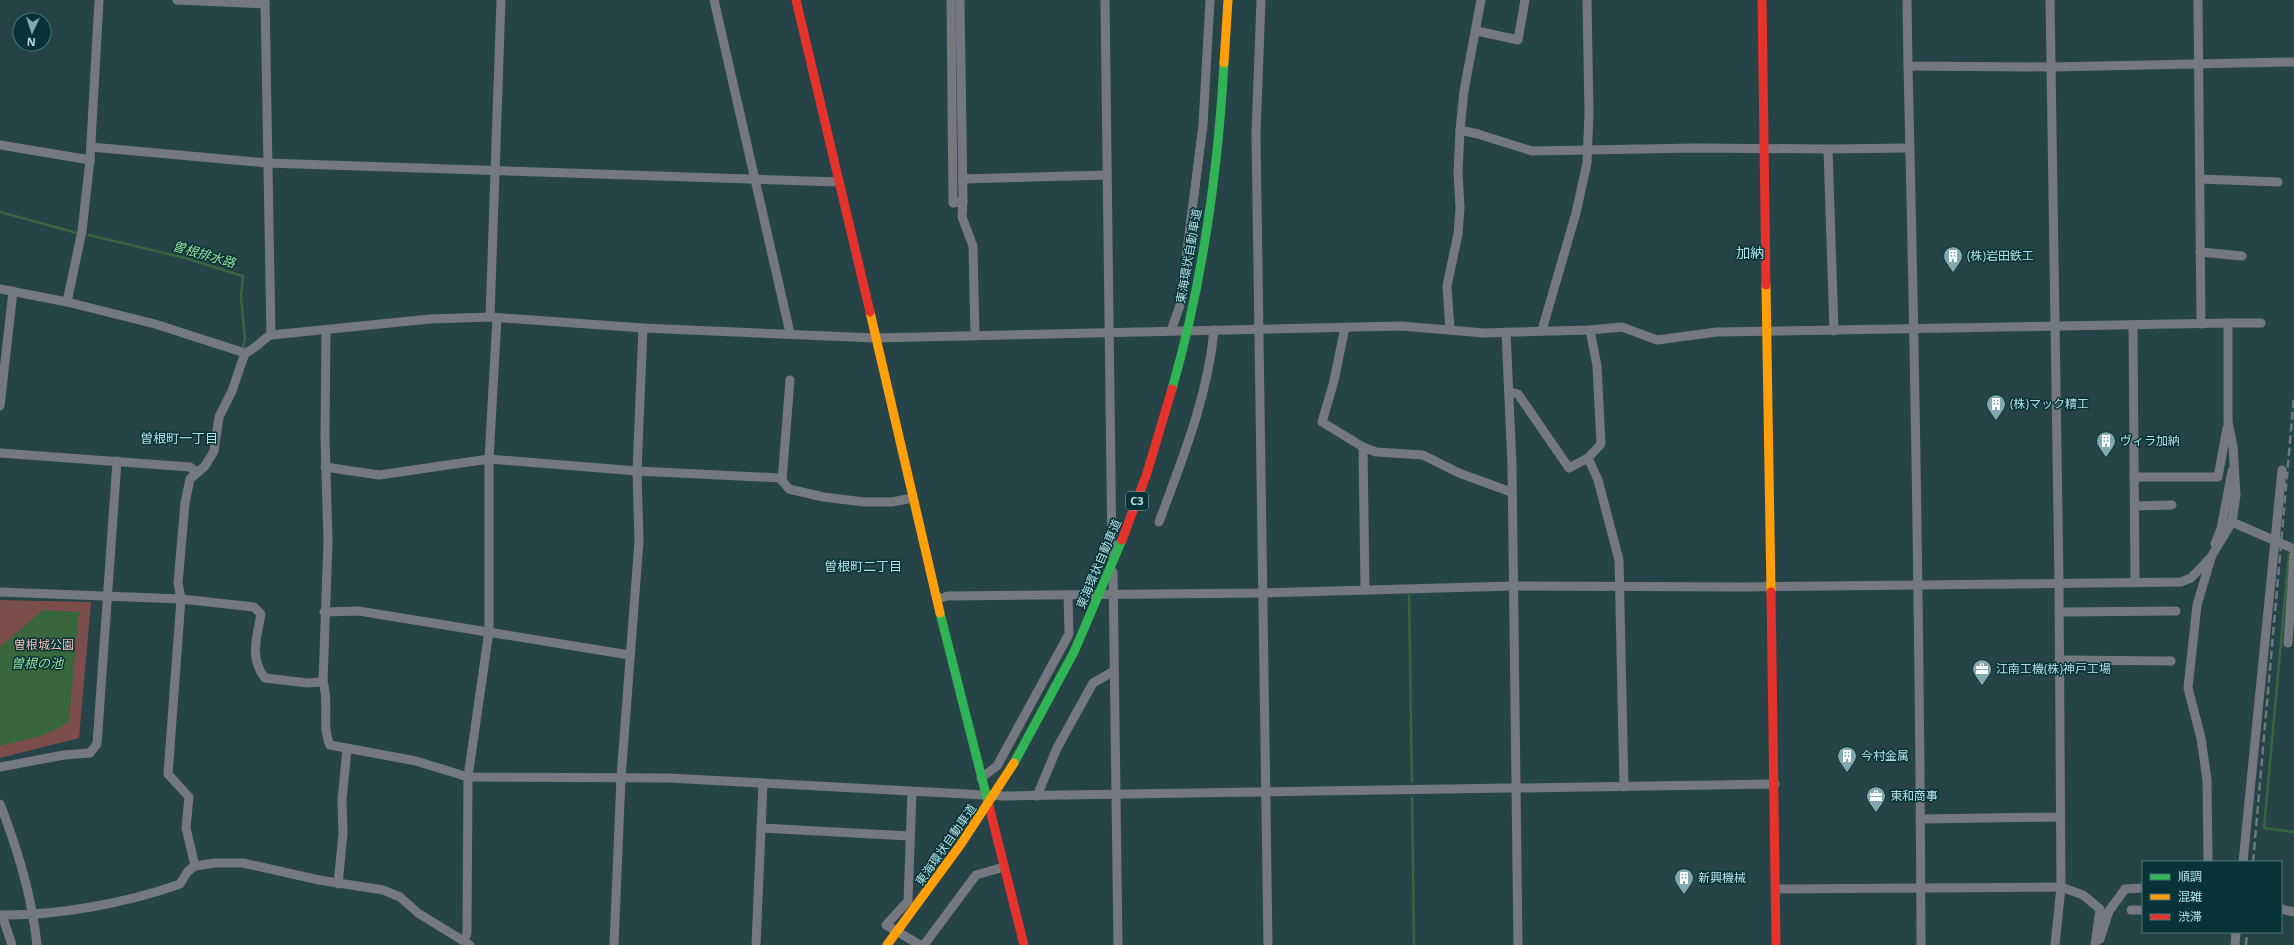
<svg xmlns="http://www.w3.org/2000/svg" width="2294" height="945" font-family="'Open Sans','Noto Sans JP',sans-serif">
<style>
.green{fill:#7c4e4b}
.water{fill:#38673d}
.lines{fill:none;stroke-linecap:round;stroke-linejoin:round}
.stream{stroke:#38673d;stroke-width:2.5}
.street{stroke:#76787f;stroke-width:9}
.fast{stroke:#30b455;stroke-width:9}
.slow{stroke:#ff9f0a;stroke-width:9}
.jam{stroke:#e5322d;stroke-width:9}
.rail{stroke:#6e797e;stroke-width:2.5;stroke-dasharray:8 4;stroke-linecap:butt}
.fast-bridge{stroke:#30b455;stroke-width:9}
.slow-bridge{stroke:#ff9f0a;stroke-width:9}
.jam-bridge{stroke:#e5322d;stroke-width:9}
.labels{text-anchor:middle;stroke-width:3;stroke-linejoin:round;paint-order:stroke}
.shield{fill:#063338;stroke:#80acb1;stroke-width:1}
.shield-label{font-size:11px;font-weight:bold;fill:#b4e0e5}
.street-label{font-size:12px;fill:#b4e0e5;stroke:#063338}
.poi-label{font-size:12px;fill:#b4e0e5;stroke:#063338;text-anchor:start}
.park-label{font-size:12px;fill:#fbbeb8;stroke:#063338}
.water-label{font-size:13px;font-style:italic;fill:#96de98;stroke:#063338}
.neighbourhood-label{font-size:13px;fill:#b4e0e5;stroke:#063338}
.quarter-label{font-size:14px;fill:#b4e0e5;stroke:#063338}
</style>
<rect width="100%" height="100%" fill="#264448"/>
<path class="green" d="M0,600L91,602L79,738L0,758Z"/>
<path class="water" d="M43,610L79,612L69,721C49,737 24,740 0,746V647Z"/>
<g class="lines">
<g class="stream">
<path d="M0,212L77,233"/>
<path d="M89,235L185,258L243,276L241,297L245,339L243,348"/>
<path d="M2289,554L2264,828L2294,832"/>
<path d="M1409,595L1412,782"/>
<path d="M1412,798L1414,945"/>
</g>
<g class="street">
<path d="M177,0L265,4"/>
<path d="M265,0L271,335"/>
<path d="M714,0L790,333"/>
<path d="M951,0L953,203L963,201L962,217L973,246L975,335"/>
<path d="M960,0L963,201"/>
<path d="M1105,0L1112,556"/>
<path d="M1261,0L1256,134L1268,945"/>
<path d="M1907,0L1908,66L2051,67L2293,62"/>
<path d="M2050,0L2059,582L2061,887L2055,945"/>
<path d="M2198,0L2201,324"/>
<path d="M1477,31L1518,40L1525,0"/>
<path d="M1908,66C1915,359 1920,652 1921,945"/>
<path d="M1460,130L1478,134L1532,151L1696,148L1828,149"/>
<path d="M0,145L90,160"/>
<path d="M91,147L267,163L838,182"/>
<path d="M962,179L1107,175"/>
<path d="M2200,179L2278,182"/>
<path d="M2200,252L2242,256"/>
<path d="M0,289L67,302L155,324L245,353C256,349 261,340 271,335L430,319L490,317L643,328L875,338L1401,326L1484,333L1590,330L1622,327L1657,340L1717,332L2228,323V422L2233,447L2236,495L2232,522L2211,557L2191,578L2181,582L1744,587L1513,586L1263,593L948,596L937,599"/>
<path d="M67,302L82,231L90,160L99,0"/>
<path d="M490,317L501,0"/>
<path d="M2228,323H2261"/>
<path d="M2133,325L2135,581"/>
<path d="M1345,327L1334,381L1322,422L1363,447L1365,590"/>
<path d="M1450,330L1447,286L1458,234L1460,208L1458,172L1460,130L1464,91L1481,0"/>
<path d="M1542,330L1576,213L1587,163L1589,113L1587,0"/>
<path d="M326,331L325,436L328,542L323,682C330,702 321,726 330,745L416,761L468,777L669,778L1003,796L1775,784"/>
<path d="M1171,331L1180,305L1203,125L1210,0"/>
<path d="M1834,331L1828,149L1910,148"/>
<path d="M1506,332L1512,465L1518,945"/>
<path d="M1510,392L1518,394L1569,468L1588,458L1598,480L1619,560L1624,787"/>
<path d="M0,406L13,291"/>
<path d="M1363,447L1376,452L1423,455L1459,473L1511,492"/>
<path d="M0,453L190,467L196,472"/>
<path d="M1588,458L1601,444L1597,366L1590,330"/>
<path d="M325,467L379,475L489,459L637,471L780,478L789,489L823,497L864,502H892L913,498"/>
<path d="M2134,477H2218L2227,428"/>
<path d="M782,481L790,380"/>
<path d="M2135,506L2172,505"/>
<path d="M1159,522C1182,460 1208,396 1214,330"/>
<path d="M2232,522L2294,549"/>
<path d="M2215,544L2221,529L2232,471"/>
<path d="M1113,572L1118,945"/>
<path d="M0,592L181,599L254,607L261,614C257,636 249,659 265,678L308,683L323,682"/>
<path d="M324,612L359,611L629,655"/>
<path d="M2059,612L2176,611"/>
<path d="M2288,643L2294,555"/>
<path d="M2059,660L2171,661"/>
<path d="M0,767L64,755L90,753L97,744L117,461"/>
<path d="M981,778L997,766L1069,634L1068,595"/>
<path d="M912,792L908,901L886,925L920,945"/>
<path d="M1037,796L1057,748L1093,683L1114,671"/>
<path d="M0,804C18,850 32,896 37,945"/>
<path d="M1921,819L2060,817"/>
<path d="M761,828L909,836"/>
<path d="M2208,862L2207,780L2201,738L2188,688L2197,605L2211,558"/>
<path d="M2243,862L2282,470"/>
<path d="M195,866L186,828L189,797L168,774L181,599L178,583L185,503L190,479L205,466L214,451L219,417L232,391L245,353"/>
<path d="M338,884L343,834L342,800L347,749"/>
<path d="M1776,889L2061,887L2083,895L2100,909L2095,945"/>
<path d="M2281,909L2294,912"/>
<path d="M2131,910H2143"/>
<path d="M0,915C56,916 127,903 180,884L188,871L195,866L215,863H243L319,880L383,890L400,897L418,913L470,945"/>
<path d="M2,915L12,945"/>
<path d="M2100,939L2109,911L2125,889L2143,888"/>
<path d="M464,941L467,933L468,777L489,631V459L497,318"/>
<path d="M614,945L621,778L639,541L637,471L643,328"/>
<path d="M756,945L763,783"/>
<path d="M924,945L976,875L1004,867"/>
<path d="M2235,945L2236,932"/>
</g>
<path class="fast" d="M940,613L989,806"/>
<g class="slow">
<path d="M1766,285L1771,592"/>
<path d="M870,312L940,613"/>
</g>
<g class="jam">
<path d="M796,0L870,312"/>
<path d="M1762,0L1766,285"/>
<path d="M1771,592L1776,945"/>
<path d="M989,806L1024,945"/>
</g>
<g class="rail">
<path d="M2253,862L2294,396"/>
<path d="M2246,945L2247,932"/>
</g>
<g class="fast-bridge">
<path d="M1172,389C1202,285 1218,170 1224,63"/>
<path d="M1014,763L1074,652L1122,540"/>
</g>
<g class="slow-bridge">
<path d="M1224,63L1228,0"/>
<path d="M887,945L961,844L1014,763"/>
</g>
<path class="jam-bridge" d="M1122,540L1147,473L1172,389"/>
</g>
<defs>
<g id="building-pin" transform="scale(1)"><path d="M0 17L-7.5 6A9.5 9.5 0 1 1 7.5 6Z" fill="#82a9ae" stroke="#063338"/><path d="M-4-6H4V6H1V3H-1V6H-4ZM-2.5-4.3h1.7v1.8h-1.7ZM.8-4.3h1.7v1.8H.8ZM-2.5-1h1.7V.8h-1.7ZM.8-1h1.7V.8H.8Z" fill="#fff"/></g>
<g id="office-pin" transform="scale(1)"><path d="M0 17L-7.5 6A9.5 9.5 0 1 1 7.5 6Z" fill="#82a9ae" stroke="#063338"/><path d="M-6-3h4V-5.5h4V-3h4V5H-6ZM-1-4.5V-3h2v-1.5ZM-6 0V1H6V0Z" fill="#fff"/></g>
</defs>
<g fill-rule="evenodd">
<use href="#building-pin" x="1953" y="256"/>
<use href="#building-pin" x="1996" y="404"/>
<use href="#building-pin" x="2106" y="441"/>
<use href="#office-pin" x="1982" y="669"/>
<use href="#building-pin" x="1847" y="756"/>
<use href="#office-pin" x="1876" y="796"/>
<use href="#building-pin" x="1684" y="878"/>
</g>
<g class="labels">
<rect class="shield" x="1126" y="492" width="22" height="18" rx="3"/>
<g class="shield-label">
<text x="1137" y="505">C3</text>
</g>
<g class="street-label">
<text transform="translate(1189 256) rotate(-80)" y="4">東海環状自動車道</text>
<text transform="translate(1099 564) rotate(-67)" y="4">東海環状自動車道</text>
<text transform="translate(946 845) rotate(-55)" y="4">東海環状自動車道</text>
</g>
<g class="poi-label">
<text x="1967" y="260">(株)岩田鉄工</text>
<text x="2010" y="408">(株)マック精工</text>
<text x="2120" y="445">ヴィラ加納</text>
<text x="1996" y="673">江南工機(株)神戸工場</text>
<text x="1861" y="760">今村金属</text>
<text x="1890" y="800">東和商事</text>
<text x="1698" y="882">新興機械</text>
</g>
<g class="park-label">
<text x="44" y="649">曽根城公園</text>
</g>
<g class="water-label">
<text transform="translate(204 254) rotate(16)" y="5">曽根排水路</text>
<text x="37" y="668">曽根の池</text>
</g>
<g class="neighbourhood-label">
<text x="179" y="443">曽根町一丁目</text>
<text x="863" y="571">曽根町二丁目</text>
</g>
<g class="quarter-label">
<text x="1750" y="258">加納</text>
</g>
</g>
<rect x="2142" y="861" width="140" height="72" fill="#063338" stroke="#4c787d"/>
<rect x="2150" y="874" width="20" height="6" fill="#30b455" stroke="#4c787d"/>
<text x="2178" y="881" font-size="12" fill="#b4e0e5">順調</text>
<rect x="2150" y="894" width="20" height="6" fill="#ff9f0a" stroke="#4c787d"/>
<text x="2178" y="901" font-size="12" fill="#b4e0e5">混雑</text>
<rect x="2150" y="914" width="20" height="6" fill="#e5322d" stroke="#4c787d"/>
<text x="2178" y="921" font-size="12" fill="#b4e0e5">渋滞</text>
<g transform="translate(32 32) rotate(184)"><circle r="19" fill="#063338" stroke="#4c787d"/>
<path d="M0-3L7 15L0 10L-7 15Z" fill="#82a9ae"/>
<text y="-6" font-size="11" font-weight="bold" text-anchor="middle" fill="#b4e0e5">N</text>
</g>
</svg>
